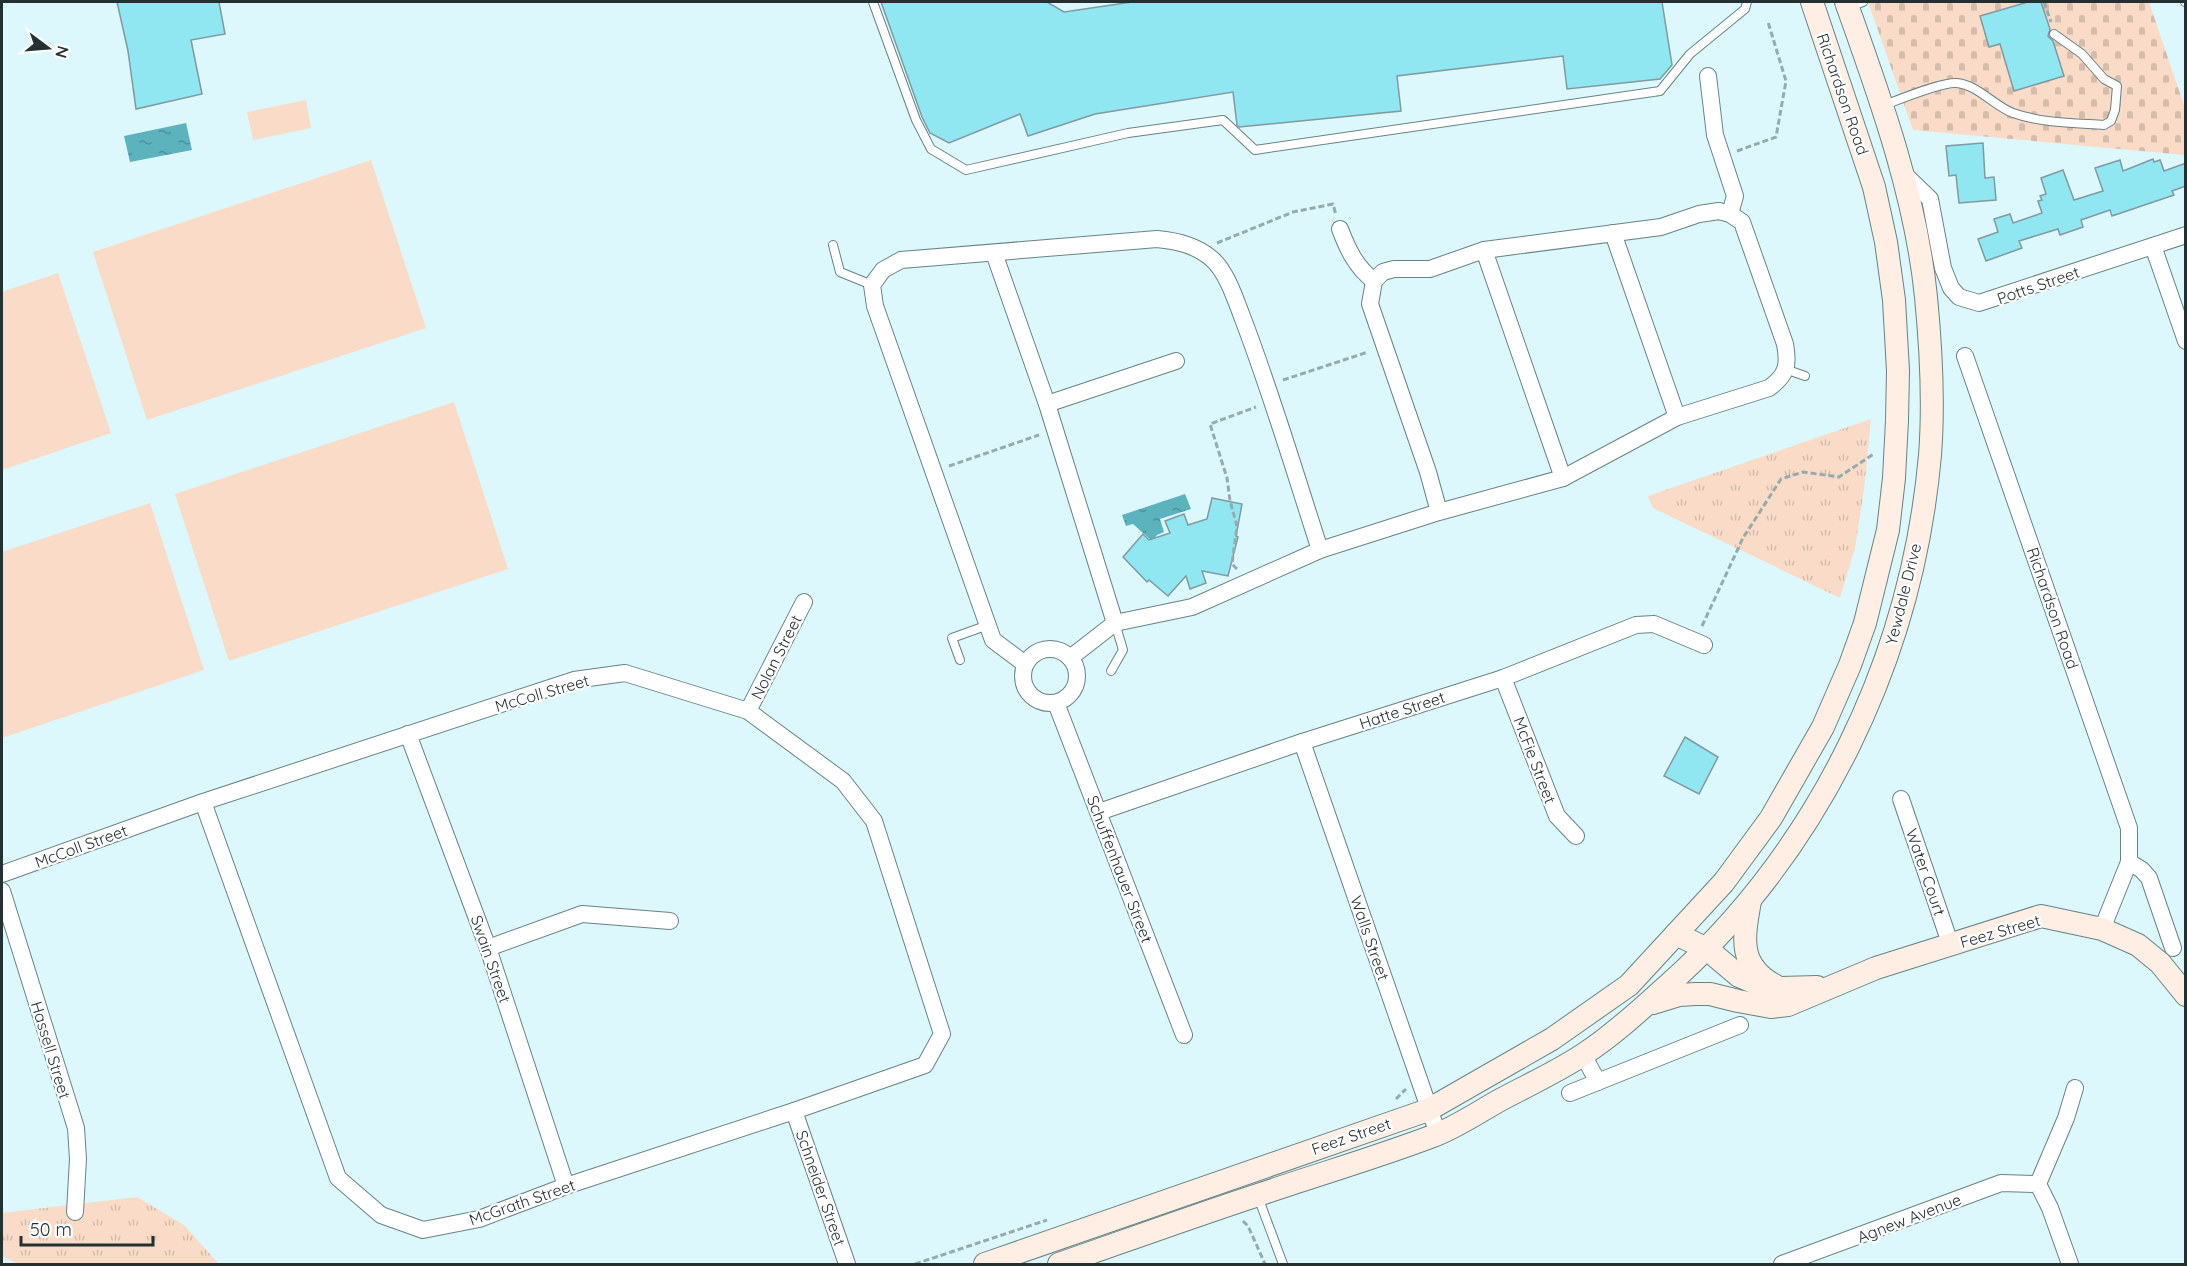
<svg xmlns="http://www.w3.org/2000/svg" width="2187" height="1266" font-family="Quicksand,sans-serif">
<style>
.grass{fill:url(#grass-tufts)}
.cemetery{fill:url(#cemetery-stones)}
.garden{fill:#f9dbc8}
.water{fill:url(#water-ripples)}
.building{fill:#90e6f1;stroke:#809a9e;stroke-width:1.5}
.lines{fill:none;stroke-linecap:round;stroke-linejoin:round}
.lane-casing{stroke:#698285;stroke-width:10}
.street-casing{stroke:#698285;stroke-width:18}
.secondary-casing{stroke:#698285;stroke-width:24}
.path{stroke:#95abae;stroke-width:3;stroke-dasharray:6 3;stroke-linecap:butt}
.lane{stroke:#fff;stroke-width:8}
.street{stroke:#fff;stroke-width:16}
.secondary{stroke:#feeee3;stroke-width:22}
.labels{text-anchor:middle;stroke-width:4.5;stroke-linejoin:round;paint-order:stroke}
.street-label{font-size:16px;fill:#253032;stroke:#fff}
</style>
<defs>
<pattern id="grass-tufts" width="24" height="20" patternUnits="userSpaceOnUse" patternTransform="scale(1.5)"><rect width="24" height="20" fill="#f9dbc8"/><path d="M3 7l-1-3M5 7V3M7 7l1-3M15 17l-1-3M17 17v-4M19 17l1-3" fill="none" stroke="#d5bcac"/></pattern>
<pattern id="cemetery-stones" width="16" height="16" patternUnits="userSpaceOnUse" patternTransform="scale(1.5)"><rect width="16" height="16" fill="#f9dbc8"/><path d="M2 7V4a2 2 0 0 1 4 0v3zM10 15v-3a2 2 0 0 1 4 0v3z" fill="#d5bcac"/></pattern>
<pattern id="water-ripples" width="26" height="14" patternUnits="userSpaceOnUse" patternTransform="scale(1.5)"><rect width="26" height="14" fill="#5cb2bd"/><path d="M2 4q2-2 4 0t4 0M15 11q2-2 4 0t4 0" fill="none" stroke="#4c919a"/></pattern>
</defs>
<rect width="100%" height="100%" fill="#dcf8fc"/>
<g class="grass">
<path d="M1871,419L1864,489L1855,548L1840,598L1653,508L1648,496Z"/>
<path d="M137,1197L184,1225L219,1264H18L2,1256V1213Z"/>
</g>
<path class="cemetery" d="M1868,2H2149L2185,108V155L1913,130Z"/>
<g class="garden">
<path d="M306,100L311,128L253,140L247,112Z"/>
<path d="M371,160L426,328L147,420L93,252Z"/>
<path d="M58,273L111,433L2,470V292Z"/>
<path d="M454,402L508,569L229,661L175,494Z"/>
<path d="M150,503L204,670L2,738V552Z"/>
</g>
<g class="water">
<path d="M186,123L192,150L130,162L124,136Z"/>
<path d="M1185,494L1191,509L1160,519L1164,532L1157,535L1152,541L1133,524L1126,526L1122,515Z"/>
</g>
<g class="building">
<path d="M117,2H219L225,34L191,40L202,94L136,109L128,51Z"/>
<path d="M881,2H1047L1064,12L1132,2H1662L1672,65L1660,79L1567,89L1563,56L1397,76L1401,111L1239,127L1237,125L1233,92L1095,114L1028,136L1020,114L949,143L930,133L922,117Z"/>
<path d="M2028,2H2041L2050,29L2048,36L2053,41L2064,76L2014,91L2000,44L1989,47L1980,16Z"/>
<path d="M1983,143L1985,178L1994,177L1996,200L1959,203L1956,175L1949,176L1946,146Z"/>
<path d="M2153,159L2154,162L2160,160L2164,171L2186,163V186L2172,191L2174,195L2112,216L2110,210L2081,220L2083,227L2060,235L2058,229L2019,241L2022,248L1986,261L1978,239L1998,232L1994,219L2010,214L2013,223L2042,213L2038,201L2042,200L2040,196L2046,194L2041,178L2063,170L2074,200L2103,191L2095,168L2120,160L2123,171Z"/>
<path d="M1212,498L1242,504L1236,536L1238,537L1228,576L1202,571L1206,583L1190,589L1186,576L1168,596L1149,580L1147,582L1123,557L1143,534L1149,540L1170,533L1165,521L1184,514L1188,525L1207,519Z"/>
<path d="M1685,737L1718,757L1699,794L1664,776Z"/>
</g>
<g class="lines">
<g class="lane-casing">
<g id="lane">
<path d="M873,2L916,120L931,149L966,170L1128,133L1223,120L1255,150L1660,91L1690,54L1745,9L1747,2"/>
<path d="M2185,2H2186"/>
<path d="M1849,7L1863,2"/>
<path d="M1882,106C1898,100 1941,82 1956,83C1977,84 1994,106 2013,113C2041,123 2074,123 2104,125L2111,121L2115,110L2117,86L2104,79L2082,54L2054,34"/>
<path d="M833,245L840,272L872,285"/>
<path d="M1785,369L1805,376"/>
<path d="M960,660L952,638L988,625"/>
<path d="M1111,671L1123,650L1115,623"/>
<path d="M1258,1197L1283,1264"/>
</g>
</g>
<g class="street-casing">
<g id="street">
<path d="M1708,76L1715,135L1735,196L1730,214"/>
<path d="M1901,171L1930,199L1943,268L1951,288L1959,297L1979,303L2186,235"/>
<path d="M1340,229C1348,250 1356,267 1374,281"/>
<path d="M1613,233L1677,417"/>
<path d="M2153,246L2186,341"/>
<path d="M1484,250L1563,478"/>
<path d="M994,253L1047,404L1115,623"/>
<path d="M1965,356L2129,828V862L2142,870L2149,878L2173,948"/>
<path d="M1047,404L1176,361"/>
<circle cx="1050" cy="676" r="27"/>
<path d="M1070,658L1115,623L1192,607L1320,550L1439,512L1563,478L1677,417L1769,388C1787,375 1789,365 1785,344L1742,222L1730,214L1719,211L1699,214L1661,227L1484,250L1430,269H1394L1383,272L1374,281L1370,304L1428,472L1439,512"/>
<path d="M1025,664L993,640L875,306L872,285L883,270L901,260L1157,239C1177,241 1196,245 1212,259C1227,272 1236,301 1243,319C1272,395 1295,473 1320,550"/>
<path d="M1503,678L1557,816L1576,836"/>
<path d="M1056,703L1184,1035"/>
<path d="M748,711L804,602"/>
<path d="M408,734L488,948L566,1186"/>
<path d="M1302,742L1438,1134"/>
<path d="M1901,799L1951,946"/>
<path d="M1099,812L1302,742L1503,678L1636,625L1654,624L1704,645"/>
<path d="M2,874L203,802L574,680L625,673L748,711L843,781L874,821L942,1034L925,1065L794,1111L566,1186L479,1219L423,1230L381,1215L338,1178L203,802"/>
<path d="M2,891L76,1128L78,1159L75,1212"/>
<path d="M2102,929L2129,862"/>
<path d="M488,948L582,914L670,921"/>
<path d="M1583,1055L1598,1082"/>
<path d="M1570,1093L1740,1025"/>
<path d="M794,1111L847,1264"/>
<path d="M2038,1184L2066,1118L2075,1088"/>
<path d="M1782,1264L2001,1183L2038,1184L2050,1208L2070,1264"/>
</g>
</g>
<g class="secondary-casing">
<g id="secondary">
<path d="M1750,901C1744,936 1737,965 1774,985"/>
<path d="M1676,934L1707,949L1739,976L1753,982L1781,988L1817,987"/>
<path d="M1653,1003L1679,995L1695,994H1710L1738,1001L1771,1007L1788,1005L1876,968L2041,916L2102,929L2138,945L2160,963L2186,995"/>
<path d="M985,1264L1428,1110L1552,1039L1629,985L1724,882L1771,818L1823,727L1850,665L1865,623L1888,530L1894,478L1897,420L1898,371L1894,300L1886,242L1874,187L1812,2"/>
<path d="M1059,1264C1125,1241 1191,1217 1258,1195C1316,1175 1375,1158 1433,1136C1457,1127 1480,1111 1502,1099C1530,1084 1561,1070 1587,1052C1616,1033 1642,1008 1668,985C1820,849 1912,658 1930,455C1934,404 1931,348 1926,297C1916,196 1880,97 1846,2"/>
</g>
</g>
<g class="path">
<path d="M2044,2L2051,22"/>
<path d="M1737,151L1776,137L1786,81L1768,22"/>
<path d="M1217,243L1293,212L1333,204L1336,215"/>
<path d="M1283,380L1368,352"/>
<path d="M949,466L1039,435"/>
<path d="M1237,569L1232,564L1237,526L1230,501L1227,478L1210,424L1256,407"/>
<path d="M1702,626L1743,538L1781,479L1803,472L1839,477L1875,453"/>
<path d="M1396,1099L1406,1089"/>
<path d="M1243,1221L1248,1226L1265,1264"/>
<path d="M915,1264L1047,1220"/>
</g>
<use href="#lane" class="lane"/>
<use href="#street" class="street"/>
<use href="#secondary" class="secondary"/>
</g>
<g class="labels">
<g class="street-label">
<text transform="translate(1843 94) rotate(71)" y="6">Richardson Road</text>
<text transform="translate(2038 285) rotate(-19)" y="6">Potts Street</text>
<text transform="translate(1903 594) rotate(-76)" y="6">Yewdale Drive</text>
<text transform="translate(2053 608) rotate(71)" y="6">Richardson Road</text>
<text transform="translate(776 657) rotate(-63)" y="6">Nolan Street</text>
<text transform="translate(542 693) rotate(-16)" y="6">McColl Street</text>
<text transform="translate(1402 710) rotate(-18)" y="6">Hatte Street</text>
<text transform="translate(1535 760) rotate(69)" y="6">McFie Street</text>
<text transform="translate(81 846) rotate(-20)" y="6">McColl Street</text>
<text transform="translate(1120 869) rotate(69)" y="6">Schuffenhauer Street</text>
<text transform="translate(1926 872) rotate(71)" y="6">Water Court</text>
<text transform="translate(2000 931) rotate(-16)" y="6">Feez Street</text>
<text transform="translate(1370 938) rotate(71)" y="6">Walls Street</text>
<text transform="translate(491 959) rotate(71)" y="6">Swain Street</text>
<text transform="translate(51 1050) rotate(73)" y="6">Hassell Street</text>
<text transform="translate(1351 1136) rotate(-19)" y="6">Feez Street</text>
<text transform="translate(821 1188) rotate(71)" y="6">Schneider Street</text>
<text transform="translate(522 1202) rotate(-19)" y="6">McGrath Street</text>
<text transform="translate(1909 1218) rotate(-21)" y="6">Agnew Avenue</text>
</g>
</g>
<rect width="2187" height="1266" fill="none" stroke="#253032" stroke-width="6"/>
<g transform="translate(48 48) rotate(106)" stroke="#ffffff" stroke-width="4.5" paint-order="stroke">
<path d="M0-4.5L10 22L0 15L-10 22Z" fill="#253032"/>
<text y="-9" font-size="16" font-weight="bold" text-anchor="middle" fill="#253032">N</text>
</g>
<path d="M21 1236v9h132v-9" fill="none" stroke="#253032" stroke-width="3"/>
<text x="30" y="1236" font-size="18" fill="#253032" stroke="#ffffff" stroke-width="4.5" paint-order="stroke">50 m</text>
</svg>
